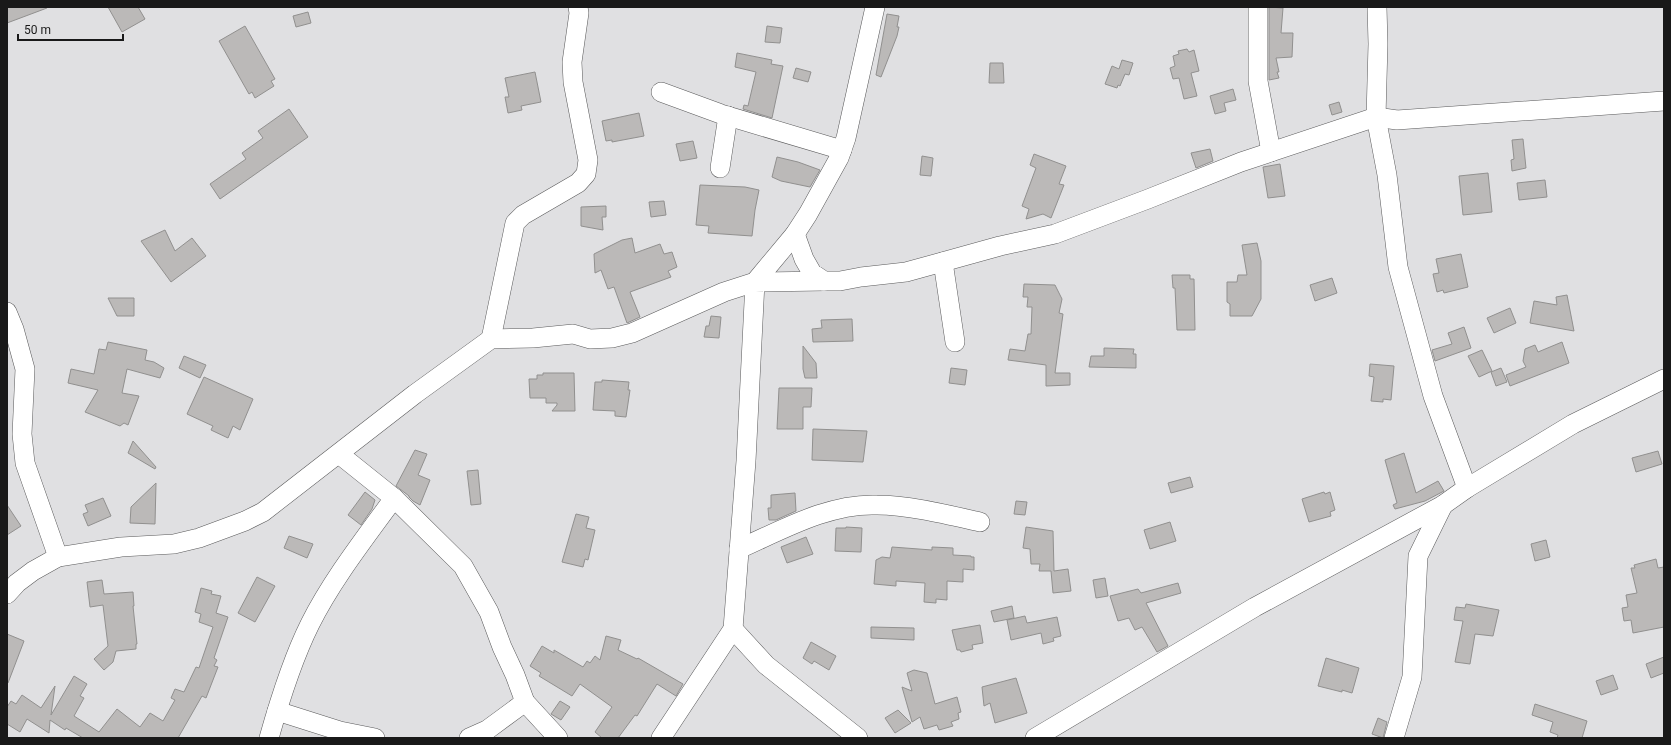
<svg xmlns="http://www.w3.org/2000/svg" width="1671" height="745" font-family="Roboto,sans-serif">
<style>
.building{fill:#bbb9b8;stroke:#91908f}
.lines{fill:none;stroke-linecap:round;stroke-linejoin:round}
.minor-casing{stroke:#5a5a5b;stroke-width:20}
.minor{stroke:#fff;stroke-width:19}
</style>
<rect width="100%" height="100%" fill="#e0e0e2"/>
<g class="building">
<path d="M7,7H47V8L7,23Z"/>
<path d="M108,7H138L145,19L122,32Z"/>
<path d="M1269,7L1283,8L1281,33H1293L1292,57L1276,58L1279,72H1277L1279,78L1269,80Z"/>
<path d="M308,12L311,23L296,27L293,16Z"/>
<path d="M887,14L899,16L897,27H899L897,36L881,77L876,75Z"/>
<path d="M245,26L275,79L271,81L274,86L255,98L252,92L249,94L219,41Z"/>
<path d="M767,26L782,28L780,43L765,42Z"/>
<path d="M1187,49L1189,52L1194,50L1199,71L1191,73L1197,96L1184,99L1179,78L1173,79L1170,68L1175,66L1173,56L1179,54L1178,51Z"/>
<path d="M737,53L772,60L771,64L783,66L772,118L743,109L744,105L748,106L756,72L735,67Z"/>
<path d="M1122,60L1133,63L1129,75L1125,74L1120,86L1118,85L1117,88L1105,84L1112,66L1119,69Z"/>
<path d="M990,63H1003L1004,83H989Z"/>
<path d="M796,68L811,72L808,82L793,78Z"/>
<path d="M535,72L541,102L521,106L522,110L508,113L505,97H509L505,78Z"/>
<path d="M1233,89L1236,100L1224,103L1226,111L1215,114L1210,96Z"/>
<path d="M1339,102L1342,112L1332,115L1329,105Z"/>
<path d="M289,109L308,137L220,199L210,184L246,159L242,153L263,138L258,131Z"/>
<path d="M639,113L644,136L612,142V140L606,141L602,121Z"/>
<path d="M1523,139L1526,168L1512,171L1511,160L1514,159L1512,140Z"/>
<path d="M693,141L697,158L680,161L676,144Z"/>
<path d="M1210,149L1213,161L1196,168L1191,153Z"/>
<path d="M1034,154L1066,166L1059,184L1064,185L1051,218L1043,214L1026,219L1029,209L1022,206L1036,168L1030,165Z"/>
<path d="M922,156L933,158L931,176L920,175Z"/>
<path d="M777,157L798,162L820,170L810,187L781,181L772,177Z"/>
<path d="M1280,164L1285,196L1268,198L1263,167Z"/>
<path d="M1488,173L1492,212L1463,215L1459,176Z"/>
<path d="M1545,180L1547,197L1519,200L1517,183Z"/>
<path d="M700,185L745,187L759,190L755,210L752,236L708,233L709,226L696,225Z"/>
<path d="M664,201L666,215L651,217L649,202Z"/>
<path d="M606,206V217H602L603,230L581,226V207Z"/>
<path d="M165,230L175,251L192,238L206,256L171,282L141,241Z"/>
<path d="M632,238L635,253L660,244L664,254L672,252L677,267L668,271L671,277L630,292L640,317L627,323L614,287L608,289L601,270L595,273L594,254L622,240Z"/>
<path d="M1257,243L1261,261V299L1252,316H1230V304L1227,302V282H1237L1238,275H1247L1242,245Z"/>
<path d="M1461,254L1468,287L1444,293L1443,290L1437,292L1433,274L1439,273L1436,259Z"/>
<path d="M1172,275H1190V279H1194L1195,330H1177L1175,288H1173Z"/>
<path d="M1332,278L1337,293L1315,301L1310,285Z"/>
<path d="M1024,284L1055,285L1062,299L1059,313L1063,314L1055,373H1070V385L1046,386V365L1008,360L1010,349L1025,351L1028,334H1031L1032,307H1027L1028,297H1023Z"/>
<path d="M1567,295L1574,331L1530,323L1534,301L1557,305L1556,297Z"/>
<path d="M108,298H134V316H117Z"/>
<path d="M1510,308L1516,323L1494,333L1487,318Z"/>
<path d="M711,316L721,317L719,338L704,337L706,326H709Z"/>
<path d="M852,319L853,341L813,342L812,329L822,328L821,320Z"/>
<path d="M1464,327L1471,348L1435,361L1432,350L1452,344L1448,333Z"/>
<path d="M108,342L147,350L145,360L154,362L164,368L160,378L127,369L122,393L139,396L128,425L124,423L120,426L85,412L98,390L68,383L71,369L94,374L99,349L106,350Z"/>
<path d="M1562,342L1569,363L1510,386L1506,375L1526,367L1523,361L1525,349L1535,345L1538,352Z"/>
<path d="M803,346L816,363L817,378H805L803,369Z"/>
<path d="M1104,348L1134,349L1133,354H1136V368L1089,367L1091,356H1104Z"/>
<path d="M1482,350L1492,371L1479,377L1468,356Z"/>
<path d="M184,356L206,365L200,378L179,368Z"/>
<path d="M1370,364L1394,366L1391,400L1383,399V402L1371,401L1374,377L1369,376Z"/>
<path d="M951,368L967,370L965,385L949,383Z"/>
<path d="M1501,368L1507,382L1496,386L1491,372Z"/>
<path d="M543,373H574L575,411H552L557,405V403H546V398H530L529,379H537V375H543Z"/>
<path d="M204,377L253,399L240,430L233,426L228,438L211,430L213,426L187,414Z"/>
<path d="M602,380L629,382L628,390H630L626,417L615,416V411L593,410L595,382H602Z"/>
<path d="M779,388H812L811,407H803V429H777Z"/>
<path d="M813,429L867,431L863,462L812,460Z"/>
<path d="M133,441L156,467L155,469L128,453Z"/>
<path d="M415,450L427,454L418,475L430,480L420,505L413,501L409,497V496L396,486Z"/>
<path d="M1658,451L1662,464L1636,472L1632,458Z"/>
<path d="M1404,453L1416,493L1438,481L1444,491L1425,501L1395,509L1393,505L1397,503L1385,460Z"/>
<path d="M478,470L481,504L471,505L467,471Z"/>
<path d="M1190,477L1193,487L1171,493L1168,483Z"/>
<path d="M156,483L155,524L130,523L131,507Z"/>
<path d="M365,492L375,500L372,509L361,525L348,515Z"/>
<path d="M1324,492L1325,494L1330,492L1335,510L1330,512L1331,516L1309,522L1302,499Z"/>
<path d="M795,493L796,511L776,520H769L768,508H771V495Z"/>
<path d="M103,498L111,516L88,526L83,514L88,512L85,505Z"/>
<path d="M1016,501L1027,502L1025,515L1014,514Z"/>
<path d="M7,505L21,526L7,535Z"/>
<path d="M576,514L589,517L586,528L595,530L588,560L585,559L583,567L562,562Z"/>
<path d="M1170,522L1176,541L1150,549L1144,530Z"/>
<path d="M846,527L862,528L861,552L835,551L836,528H846Z"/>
<path d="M1026,527L1053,531L1054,571L1068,569L1071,591L1053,593L1051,571H1039L1040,564H1031L1030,549L1023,548Z"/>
<path d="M289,536L313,544L307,558L284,548Z"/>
<path d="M806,537L813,554L787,563L781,547Z"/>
<path d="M1546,540L1550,557L1535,561L1531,544Z"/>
<path d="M892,547L932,550V547L953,548V555L971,556V557H974V570L963,569V582L947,581V600L936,599V603L924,602L925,583L896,581V586L874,584L876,560L882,557L890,558Z"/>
<path d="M1656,559L1658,568L1664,567V627L1633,633L1631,620L1624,621L1622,608L1628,607L1626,595L1637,593L1631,568H1635L1634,565Z"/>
<path d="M257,577L275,586L255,622L238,613Z"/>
<path d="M1105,578L1108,596L1096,598L1093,580Z"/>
<path d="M102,580L104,594L133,592L134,606H133L137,644H136V649L116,651L113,662L104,670L94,659L108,646L103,605L90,607L87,582Z"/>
<path d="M1178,583L1181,593L1146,603L1168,646L1157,652L1142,627L1135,630L1129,618L1118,621L1110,596L1138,589L1141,593Z"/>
<path d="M201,588L212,591L211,594L221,596L216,613L228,617L214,658L217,660L214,666L218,667L206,698L202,696L178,738H83L66,728L65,730L50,720L49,733L27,719L20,732L7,724V707L11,701L16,704L22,695L41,708L55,686L51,715L74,676L87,684L80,696L84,698L74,716L99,732L117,709L140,727L150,713L163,721L175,700L171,698L175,689L184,692L196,667L199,668L213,627L199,622L201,614L195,612Z"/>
<path d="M1466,604L1499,610L1493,636L1475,634L1470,664L1455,662L1463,621L1454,620L1456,607L1465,608Z"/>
<path d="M1012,606L1014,618L994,622L991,611Z"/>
<path d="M1025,616L1027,623L1057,617L1061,636L1053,638L1054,641L1043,644L1041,633L1011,640L1007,620Z"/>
<path d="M980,625L983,643L972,645L973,649L961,652L960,650H957L952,630Z"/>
<path d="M871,627L914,628V640L871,638Z"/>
<path d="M7,634L24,641L8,683H7Z"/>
<path d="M606,636L621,640L618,650L637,659L638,658L683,684L676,696L657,684L637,716L635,715L618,738H602L595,732L612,707L580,684L572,696L539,676L541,673L530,666L542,646L554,653V650L583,667L587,661L590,663L595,656L600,660Z"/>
<path d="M811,642L836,656L829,670L814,661L812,664L803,658Z"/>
<path d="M1664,657V673L1651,678L1646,664Z"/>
<path d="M1326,658L1359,668L1352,693L1342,690V692L1318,686Z"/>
<path d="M914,670L927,673L935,704L957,697L961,712L958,713L959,719L951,722L953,726L939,730L937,725L924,729L920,717L912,722L902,687L912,691L907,673Z"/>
<path d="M1613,675L1618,689L1601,695L1596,681Z"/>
<path d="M1016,678L1027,713L995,723L990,703L984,706L982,687Z"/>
<path d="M560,701L570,707L561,720L551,714Z"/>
<path d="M1535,704L1587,721L1582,738H1557L1558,735L1550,732L1553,722L1532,715Z"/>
<path d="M898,710L911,723L895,733L885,718Z"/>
<path d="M1378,718L1387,722L1383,738L1372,734Z"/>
</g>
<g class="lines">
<g class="minor-casing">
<g id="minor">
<path d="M1258,7V81L1271,152"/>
<path d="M1377,7L1378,44L1376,117L1387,175L1398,267L1433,396L1467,488"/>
<path d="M661,92L721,114L842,150"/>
<path d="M720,168L728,116"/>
<path d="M795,234L804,259L812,273L824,281H840L861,277L906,272L1000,246L1055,234L1148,199L1241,162L1376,117L1397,120L1664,101"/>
<path d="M943,262L955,342"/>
<path d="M7,312L14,329L25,369L22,434L25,463L58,557"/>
<path d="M491,339L515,223L523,215L578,183L586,174L588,160L573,82L572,62L579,13L578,7"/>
<path d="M339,454L394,498L463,566L489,612L502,647L515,675L525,702L558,738"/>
<path d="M739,549C782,530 829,503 877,505C909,505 949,515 980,522"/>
<path d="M7,594L17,583L33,571L58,557L121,547L174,544L199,538L245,521L263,512L415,394L491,339L533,338L573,334L590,339L612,338L632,333L724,292L755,282L795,234L808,214L839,158L846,138L875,7"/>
<path d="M733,629L766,665L858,738"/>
<path d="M277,711L340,731L375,738"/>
<path d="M269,738C280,699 292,660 310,624C332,580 365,538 394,498"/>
<path d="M469,738L487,730L525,702"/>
<path d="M661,738L733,629L746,461L755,282L824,281"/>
<path d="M1035,738L1255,607L1443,505L1467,488L1573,424L1664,379"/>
<path d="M1394,738L1412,677L1418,556L1443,505"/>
</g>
</g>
<use href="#minor" class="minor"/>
</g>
<rect width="1671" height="745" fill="none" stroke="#191919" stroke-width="16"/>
<path d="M18 34v6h105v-6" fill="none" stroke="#191919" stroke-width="2"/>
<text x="24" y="34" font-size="12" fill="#191919" stroke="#e0e0e2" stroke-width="3" paint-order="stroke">50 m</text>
</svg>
